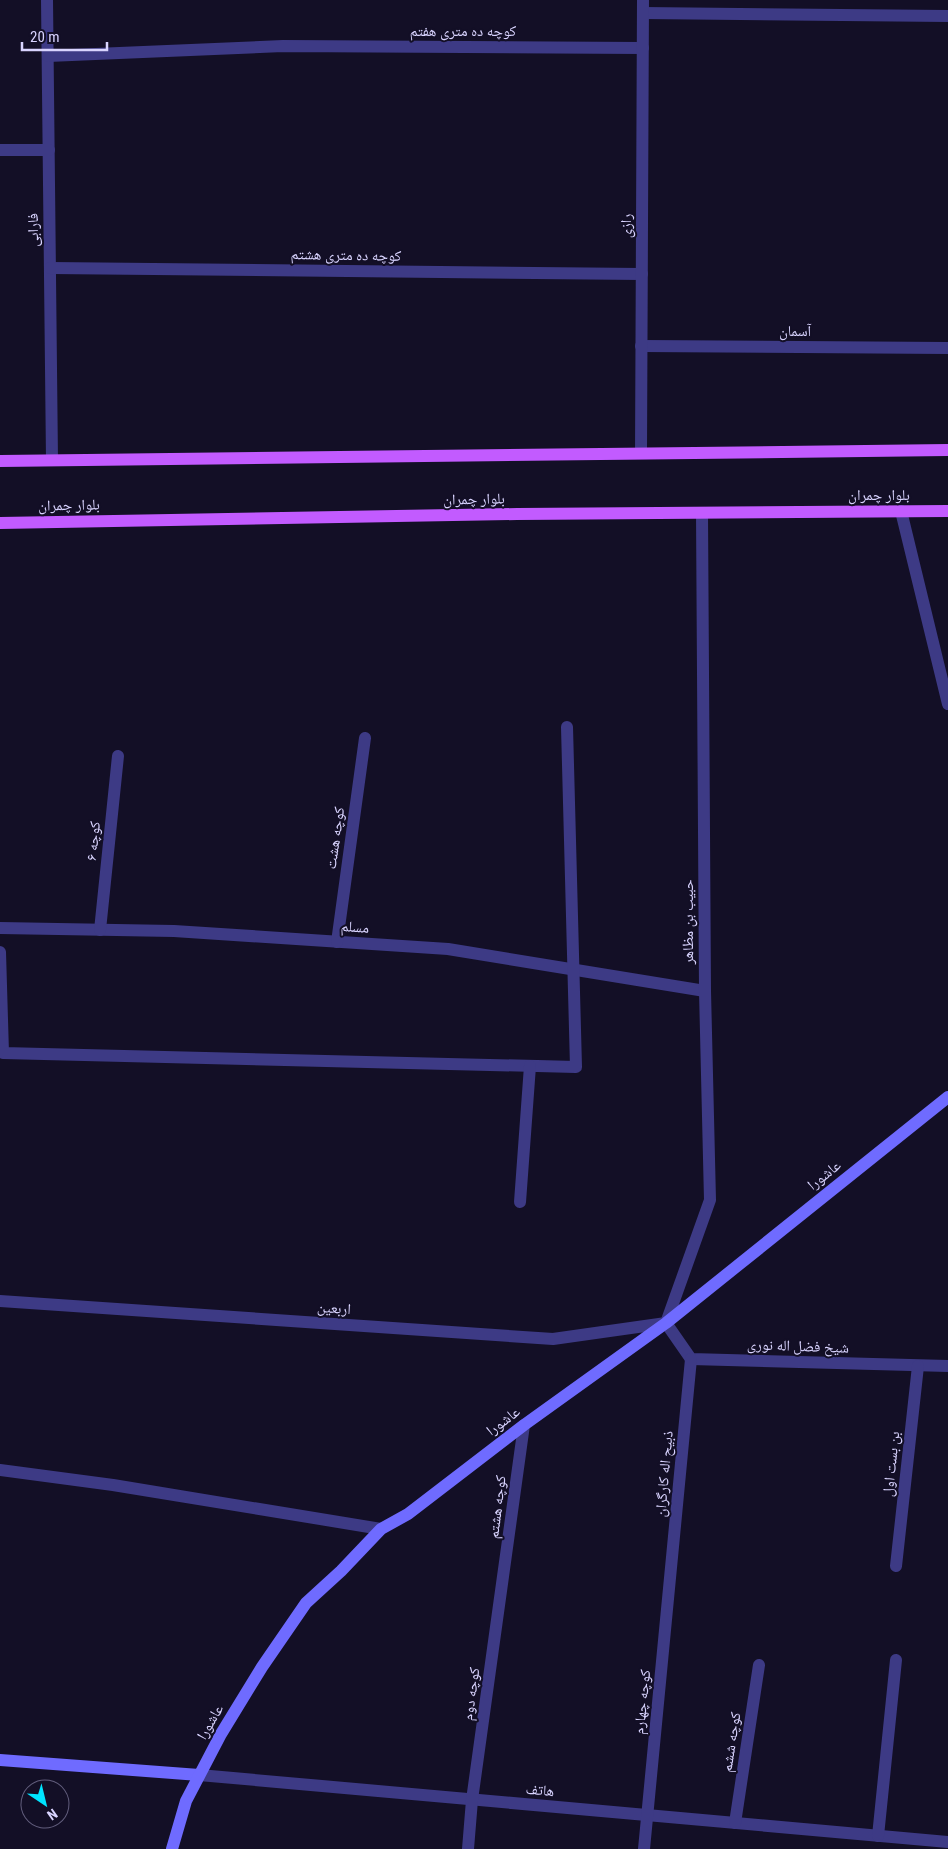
<svg xmlns="http://www.w3.org/2000/svg" width="948" height="1849" font-family="'Roboto Condensed','Noto Naskh Arabic',sans-serif">
<style>
.lines{fill:none;stroke-linecap:round;stroke-linejoin:round}
.street{stroke:#3d3a85;stroke-width:12}
.secondary{stroke:#6f6bff;stroke-width:12}
.primary{stroke:#c25bff;stroke-width:12}
.labels{text-anchor:middle;stroke-width:4;stroke-linejoin:round;paint-order:stroke}
.street-label{font-size:15px;fill:#d9d4ff;stroke:#130f26}
</style>
<rect width="100%" height="100%" fill="#130f26"/>
<g class="lines">
<g class="street">
<path d="M47,0L52,460"/>
<path d="M643,13L948,16"/>
<path d="M48,56L283,46L643,48"/>
<path d="M0,150H49"/>
<path d="M50,268L642,274"/>
<path d="M641,346L948,348"/>
<path d="M641,453L643,0"/>
<path d="M901,511L948,704"/>
<path d="M0,928L174,931L448,949L705,991"/>
<path d="M100,930L118,756"/>
<path d="M337,942L365,738"/>
<path d="M0,952L3,1053L576,1067L567,727"/>
<path d="M520,1202L530,1066"/>
<path d="M0,1301L553,1339L666,1323"/>
<path d="M666,1323L710,1200L705,991L702,513"/>
<path d="M666,1323L691,1359L948,1366"/>
<path d="M0,1470L113,1485L381,1529"/>
<path d="M896,1566L918,1366"/>
<path d="M199,1775L948,1842"/>
<path d="M735,1823L759,1665"/>
<path d="M878,1836L896,1660"/>
<path d="M468,1849L472,1800L524,1425"/>
<path d="M644,1849L691,1359"/>
</g>
<g class="secondary">
<path d="M0,1760L199,1775"/>
<path d="M172,1849L186,1801L221,1734L262,1667L306,1603L341,1571L381,1529L408,1514L524,1425L666,1323L948,1097"/>
</g>
<g class="primary">
<path d="M0,461L948,450"/>
<path d="M0,523L517,514L948,511"/>
</g>
</g>
<g class="labels">
<g class="street-label">
<text x="463" y="36">کوچه ده متری هفتم</text>
<text transform="translate(626 226) rotate(-90)" y="5">رازی</text>
<text transform="translate(33 230) rotate(-91)" y="5">فارابی</text>
<text transform="translate(346 255) rotate(1)" y="5">کوچه ده متری هشتم</text>
<text x="795" y="336">آسمان</text>
<text x="879" y="500">بلوار چمران</text>
<text transform="translate(474 499) rotate(-1)" y="5">بلوار چمران</text>
<text transform="translate(69 505) rotate(-1)" y="5">بلوار چمران</text>
<text transform="translate(335 838) rotate(-82)" y="5">کوچه هشت</text>
<text transform="translate(93 841) rotate(-84)" y="5">کوچه ۶</text>
<text transform="translate(688 922) rotate(-90)" y="5">حبیب بن مظاهر</text>
<text transform="translate(355 927) rotate(4)" y="5">مسلم</text>
<text transform="translate(824 1175) rotate(-39)" y="5">عاشورا</text>
<text transform="translate(334 1308) rotate(4)" y="5">اربعین</text>
<text transform="translate(798 1346) rotate(2)" y="5">شیخ فضل اله نوری</text>
<text transform="translate(503 1421) rotate(-37)" y="5">عاشورا</text>
<text transform="translate(891 1464) rotate(-84)" y="5">بن بست اول</text>
<text transform="translate(664 1474) rotate(-85)" y="5">ذبیح اله کارگران</text>
<text transform="translate(497 1507) rotate(-83)" y="5">کوچه هشتم</text>
<text transform="translate(471 1694) rotate(-82)" y="5">کوچه دوم</text>
<text transform="translate(642 1702) rotate(-84)" y="5">کوچه چهارم</text>
<text transform="translate(210 1722) rotate(-60)" y="5">عاشورا</text>
<text transform="translate(731 1742) rotate(-81)" y="5">کوچه ششم</text>
<text transform="translate(540 1790) rotate(5)" y="5">هاتف</text>
</g>
</g>
<g transform="translate(45 1804) rotate(145)"><circle r="24" fill="#130f26" stroke="#625e7d"/>
<path d="M0-4L9 19L0 12L-9 19Z" fill="#00e5ff"/>
<text y="-8" font-size="14" font-weight="bold" text-anchor="middle" fill="#d9d4ff">N</text>
</g>
<path d="M22 42v8h85v-8" fill="none" stroke="#d9d4ff" stroke-width="2.5"/>
<text x="30" y="42" font-size="15" fill="#d9d4ff" stroke="#130f26" stroke-width="4" paint-order="stroke">20 m</text>
</svg>
